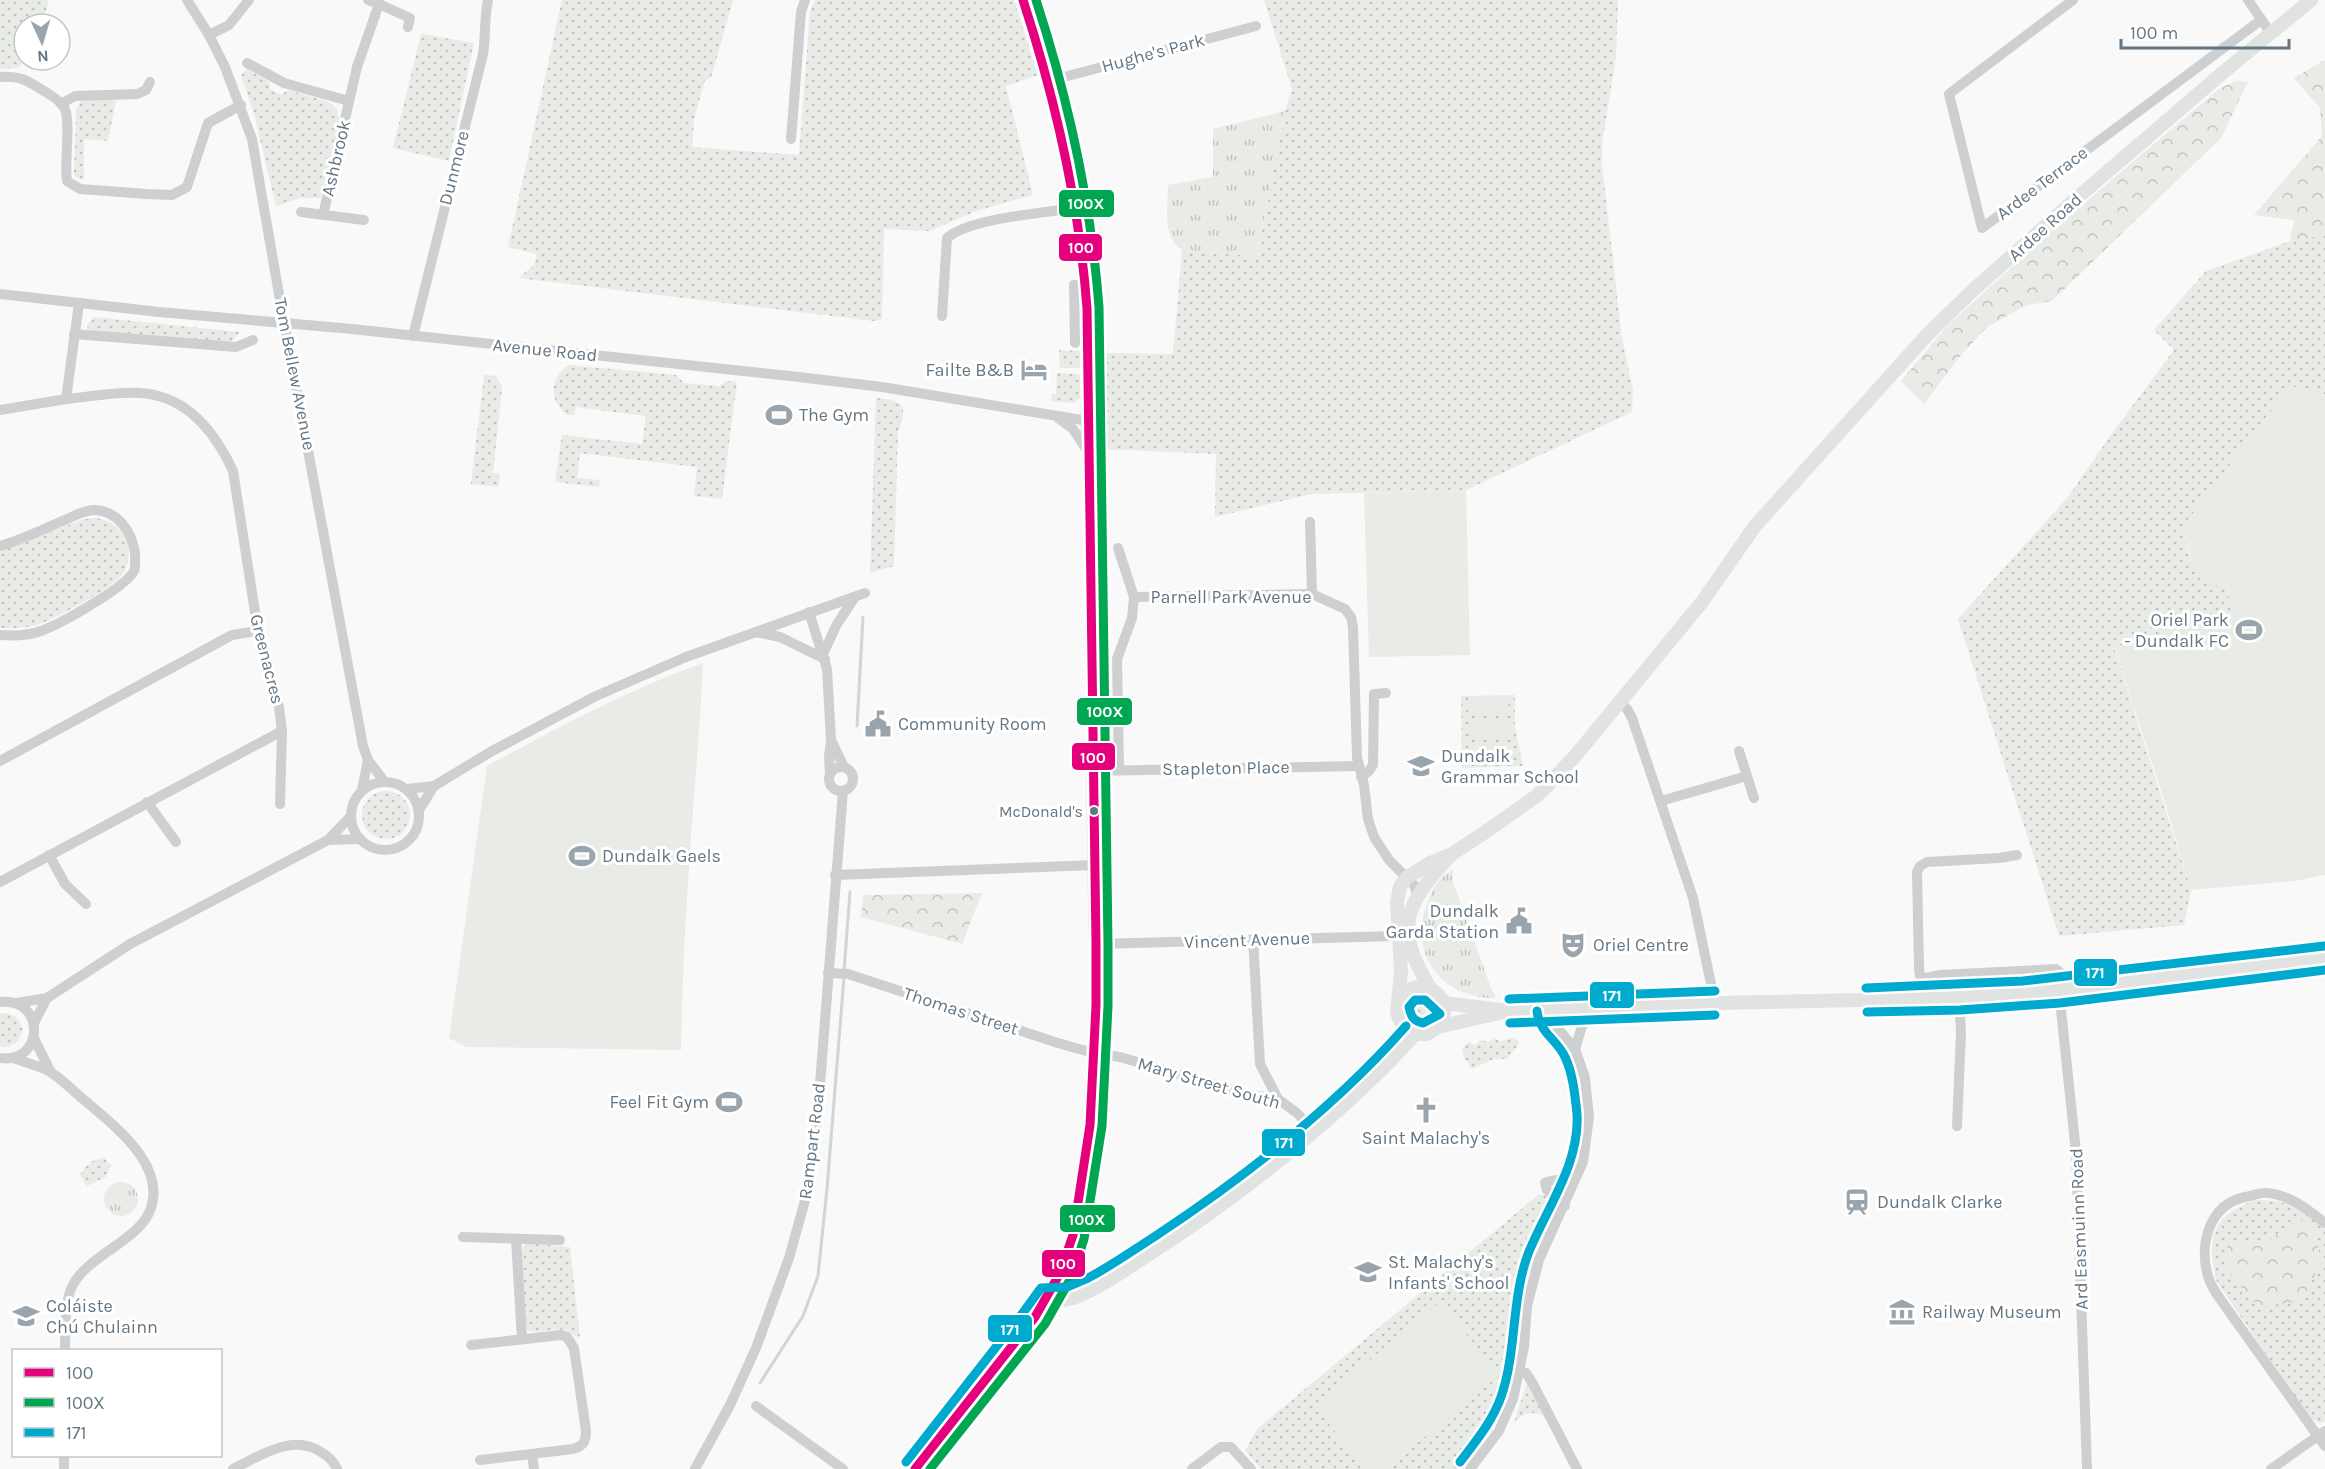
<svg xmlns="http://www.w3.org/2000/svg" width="2325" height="1469" font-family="Karla,sans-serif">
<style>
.grass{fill:url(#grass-dots)}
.forest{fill:url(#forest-crowns)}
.park{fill:url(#park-tufts)}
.pitch{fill:#e8ebe6}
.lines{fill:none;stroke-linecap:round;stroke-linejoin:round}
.stream{stroke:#ced6d9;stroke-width:3}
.minor{stroke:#cecfd0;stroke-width:10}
.major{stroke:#e1e2e2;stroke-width:14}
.bus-1-casing{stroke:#fff;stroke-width:14}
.bus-2-casing{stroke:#fff;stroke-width:14}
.bus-3-casing{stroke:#fff;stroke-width:14}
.bus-1{stroke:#e5007d;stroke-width:9}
.bus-2{stroke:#00a651;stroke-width:9}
.bus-3{stroke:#00a9ce;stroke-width:9}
.bus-dot{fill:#657683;stroke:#fff;stroke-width:2}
.labels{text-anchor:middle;stroke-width:6;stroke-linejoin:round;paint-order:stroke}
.bus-label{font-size:16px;fill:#657683;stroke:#fff;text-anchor:end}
.street-label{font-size:18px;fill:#657683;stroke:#fff}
.poi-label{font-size:18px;fill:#657683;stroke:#fff;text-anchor:start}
.line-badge{stroke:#fff;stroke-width:2}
.badge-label{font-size:16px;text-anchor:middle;font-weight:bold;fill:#fff}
</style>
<defs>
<pattern id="grass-dots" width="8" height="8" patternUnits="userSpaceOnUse" patternTransform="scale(1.5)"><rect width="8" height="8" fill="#e8ebe6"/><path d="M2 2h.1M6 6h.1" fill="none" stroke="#c0c3c0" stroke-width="1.8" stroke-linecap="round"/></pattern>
<pattern id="forest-crowns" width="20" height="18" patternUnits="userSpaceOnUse" patternTransform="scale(1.5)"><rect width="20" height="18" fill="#e8ebe6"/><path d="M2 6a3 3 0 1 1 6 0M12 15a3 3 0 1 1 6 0" fill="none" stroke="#c0c3c0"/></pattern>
<pattern id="park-tufts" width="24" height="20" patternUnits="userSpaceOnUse" patternTransform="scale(1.5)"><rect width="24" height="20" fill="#e8ebe6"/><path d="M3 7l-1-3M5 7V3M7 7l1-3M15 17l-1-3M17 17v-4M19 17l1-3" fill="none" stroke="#c0c3c0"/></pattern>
</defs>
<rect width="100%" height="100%" fill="#f9f9f9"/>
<g class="grass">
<path d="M0,0H49L42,24H24V60H27L17,68L0,69Z"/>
<path d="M562,0H733L711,78L705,80L694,119L692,147L799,155L810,11L815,0H1014L1038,75L1006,86L1033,195L979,210L929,231L884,229L882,319L874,321L519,278L534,265L537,254L508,247Z"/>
<path d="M1264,0H1618L1616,57L1602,144V164L1622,338L1633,390L1632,412L1466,490L1311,494L1215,517L1216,454L1104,449V353L1173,354L1182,250L1257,256L1285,111L1292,89Z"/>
<path d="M421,34L474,43L449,161L393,148Z"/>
<path d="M246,69L267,80L270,85V89L281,95L288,90L327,101L337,109L340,123L321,198H301L276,206L254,114L241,76Z"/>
<path d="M86,99L116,100L108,141L84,139V180L75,177L74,173L76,110L80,102Z"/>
<path d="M2325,235V399L2318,393L2290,386L2188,521C2187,527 2185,534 2186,540C2188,562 2203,588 2227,585L2232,612L2114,648L2191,890L2184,925L2059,936L1958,619L2068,497L2113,432L2174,350L2154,330L2206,271L2290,241Z"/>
<path d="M94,317L240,332L229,344L87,330L88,323Z"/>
<path d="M1059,350L1080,351V368H1060Z"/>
<path d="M569,365L676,375L684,383L719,386L727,381L737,382L722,499L694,496L697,467L580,453L577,478L600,480L599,487L555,482L562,435L642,444L646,416L576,407L574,415H566C563,411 556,404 555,399C551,386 558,371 569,365Z"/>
<path d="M1057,373L1080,374V398L1074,403L1051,401L1052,394H1056Z"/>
<path d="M484,375L496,376L502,387L493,473L500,474L498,487L471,484Z"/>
<path d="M876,398C903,400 909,405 898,432L894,566L870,573Z"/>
<path d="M95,518C107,519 119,526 125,537C131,550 130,565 121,576C111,589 53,620 37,625C25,628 12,629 0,628V551L84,519Z"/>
<path d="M1515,695V728L1523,766L1462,768L1461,696Z"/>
<circle cx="386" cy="815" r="24"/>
<circle cx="1421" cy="1010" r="14"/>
<path d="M4,1013C15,1014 20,1019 23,1030L18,1042L7,1047L0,1046V1014Z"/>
<path d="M1512,1037L1518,1041L1519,1044L1507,1059H1493L1472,1069L1464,1058L1462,1049L1468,1042L1475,1045L1481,1040L1488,1042L1495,1038L1500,1042Z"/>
<path d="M104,1158L111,1165L106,1177L87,1186L80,1175C86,1165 92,1159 104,1158Z"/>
<path d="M1538,1195H1545L1551,1205V1222L1521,1317L1516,1356L1507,1397L1494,1427L1463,1469H1261L1245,1451L1256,1431L1263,1424Z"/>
<path d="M2256,1200C2290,1200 2300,1208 2325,1229V1422L2320,1423L2309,1418L2216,1280C2206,1238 2212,1215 2256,1200Z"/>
<path d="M529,1243L570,1247L580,1338C573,1336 570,1331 563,1330C551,1329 540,1333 528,1331L525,1326L521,1255L523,1247Z"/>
<path d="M1529,1384L1544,1416C1532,1410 1523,1413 1514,1423L1526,1385Z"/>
</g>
<g class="forest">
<path d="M2325,60V235L2290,241L2294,220L2254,215L2322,136L2320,108L2294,78Z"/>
<path d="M2236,81L2248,82L2221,138L2052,301L2027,305L1987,327L1961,355L1924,404L1901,381L1947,326L2048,234L2220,88Z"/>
<path d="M982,893L962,944L861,917L863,895Z"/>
<path d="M2298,1219L2315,1228L2321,1263L2302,1301L2259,1307L2224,1267L2228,1241L2265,1243Z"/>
</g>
<g class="park">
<path d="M1285,111L1257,256L1182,250C1162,238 1168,206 1168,185L1213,177V129Z"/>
<path d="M1454,869L1452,879L1492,991L1496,996L1494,998C1440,998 1407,951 1428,901C1434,886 1439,877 1454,869Z"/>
<circle cx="121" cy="1199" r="17"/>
</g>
<g class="pitch">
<path d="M2290,386L2318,393L2325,399V875L2294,881L2191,890L2165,803L2114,647L2231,612L2227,585C2221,586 2213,586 2208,584C2192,575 2183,537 2187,521Z"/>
<path d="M1466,490L1470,655L1369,657L1364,493Z"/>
<path d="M703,663C699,748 690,833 686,918C683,962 682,1006 681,1050L467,1047L449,1038L487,766C557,728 627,690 703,663Z"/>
<path d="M1508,697L1509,713L1468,715V698Z"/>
<path d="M1510,719L1511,737L1470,738L1469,721Z"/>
<path d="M1512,743L1513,761L1471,763L1470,745Z"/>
<path d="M1440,1302L1500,1375L1386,1469H1366L1314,1406Z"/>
</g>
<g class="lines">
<g class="stream">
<path d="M857,726L863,617"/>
<path d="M844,971L850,892"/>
<path d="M760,1383L803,1316L818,1276L827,1189L844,977"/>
</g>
<g class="minor">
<path d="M187,0L209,35L225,67L252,139L280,300L363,746L368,760L384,781"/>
<path d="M2073,0L1949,94L1982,228L2261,20"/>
<path d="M2248,0L2270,32"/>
<path d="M379,4L410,18L408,27"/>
<path d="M209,35L229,25L249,0"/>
<path d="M247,63L284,83L349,101"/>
<path d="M0,77C20,76 27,80 44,91C51,95 61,101 65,109C71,124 64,161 67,181L80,189L147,194L172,195L187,187L208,123L241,105"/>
<path d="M1049,81L1256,26"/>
<path d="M61,104L75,96L137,94L146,90L150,82"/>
<path d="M791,139L801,12L805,0"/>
<path d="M301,212L364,220"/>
<path d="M323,215L357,67L379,4L368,0"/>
<path d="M0,294L159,312L352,329L799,377L882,387L1088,421"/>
<path d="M79,303L66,399C90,397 116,391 139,393C187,395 215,432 233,471L258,631L270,680L279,707L282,731L280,804"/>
<path d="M942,316L947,238C969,218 1044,213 1075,208"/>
<path d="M74,334L236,347L253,340"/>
<path d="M413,336L483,54C486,36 484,18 488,0"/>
<path d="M1075,343L1074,285L1085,284"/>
<path d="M0,410L66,399"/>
<path d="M1058,418L1073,429L1087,450"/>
<path d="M1310,522L1312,594"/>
<path d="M0,546C21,540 40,531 60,522C71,518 82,510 95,510C118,511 132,532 135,553C135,559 136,566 134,571C125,588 60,624 41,631C28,636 14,636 0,635"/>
<path d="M1118,548L1134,597L1132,618L1117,659L1119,770"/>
<path d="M1134,597L1312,594L1345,609L1351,617L1353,627L1357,757L1364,785L1368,819L1374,837L1389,860L1414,885L1417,895"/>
<path d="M809,612L827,669L831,740L844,767"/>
<path d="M756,632L780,637L825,659"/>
<path d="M824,652L837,624L855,597"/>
<path d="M1620,702L1627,709L1632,718L1693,898L1715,1003"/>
<path d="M1739,751L1754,798"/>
<path d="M0,761L232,635L258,631"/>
<circle cx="841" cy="779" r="12"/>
<path d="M1093,771L1358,766"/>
<path d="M830,774L829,756L831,741"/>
<path d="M1361,777L1369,771L1373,765L1374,694L1386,693"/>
<circle cx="385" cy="816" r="34"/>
<path d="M407,789L434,786L492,751L596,696L686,657L865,593"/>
<path d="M362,790L368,760"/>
<path d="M1661,801L1747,776"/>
<path d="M147,802L176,842"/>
<path d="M419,810L434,786"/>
<path d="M328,840L360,839"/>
<path d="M49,855L65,884L86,904"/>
<path d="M835,875L1094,865"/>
<path d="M0,882L282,731"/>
<path d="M1253,939L1260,1064L1278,1099"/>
<path d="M1096,944L1397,936"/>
<path d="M828,973L848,974L1058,1043L1093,1053L1120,1057L1250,1095L1278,1099L1297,1113L1314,1132"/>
<path d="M1921,979L1940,975L2056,969L2062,974L2065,990"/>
<path d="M2059,991L2076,1152L2087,1469"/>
<path d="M1923,998L1919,968L1917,872L1920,866L1927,862L1999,858L2017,855"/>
<path d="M0,1002C46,997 45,1064 0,1058"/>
<path d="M17,1003L47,998L130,944L328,840L351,816"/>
<path d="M34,1023L47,998"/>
<path d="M34,1038L50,1071"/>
<path d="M1575,1049L1582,1026L1599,1006"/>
<path d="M13,1058C25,1062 36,1065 47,1070C60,1077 72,1090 83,1099C113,1125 170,1166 149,1213C142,1227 129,1236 117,1245C64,1281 66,1288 65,1350"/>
<path d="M1957,1126L1961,1032L1959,998"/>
<path d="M1565,1206L1547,1190L1545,1183C1556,1177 1569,1183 1578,1171"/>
<path d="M2325,1223C2308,1210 2290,1195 2268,1193C2261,1192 2252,1196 2245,1197C2208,1205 2198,1247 2209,1279C2212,1288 2218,1296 2223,1303L2325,1446"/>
<path d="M463,1237L560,1240"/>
<path d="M516,1239L522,1339"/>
<path d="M471,1345L561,1335L567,1337L574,1348L586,1431C586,1442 583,1446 573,1449L480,1460"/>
<path d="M1519,1371L1526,1373L1533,1384L1577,1469"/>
<path d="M756,1406L843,1469"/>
<path d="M532,1454L534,1469"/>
<path d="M64,1469V1456"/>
<path d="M233,1469C260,1456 292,1433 321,1452C328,1456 334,1462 337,1469"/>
<path d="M695,1469L730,1405L756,1348L789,1258L806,1197L817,1123L843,791"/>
<path d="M1192,1469L1221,1447H1231L1251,1469"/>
<path d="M1470,1469L1499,1431L1513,1399L1524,1347L1527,1306L1539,1260L1583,1162L1589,1117L1585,1078L1575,1049L1550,1019L1549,1010"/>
<path d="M2271,1469L2325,1431"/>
</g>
<g class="major">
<path d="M1430,988C1394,928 1404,906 1449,857"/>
<path d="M1444,1003L1508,1011L1715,1003L1959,998L2059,991L2325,958"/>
<path d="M1398,1005C1410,968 1462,994 1438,1027"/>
<path d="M1508,1011L1438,1027L1427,1034H1415L1403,1026L1397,1013L1401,972L1397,902L1400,887L1406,878L1430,863L1452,854L1487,831L1535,797L1547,786L1576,755L1702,602L1755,526L1927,335L1971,292L2078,197L2220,75L2311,0"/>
<path d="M1046,1299C1055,1300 1064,1301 1073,1298C1101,1288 1127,1268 1152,1252C1217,1211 1276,1165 1334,1114C1362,1089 1390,1063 1415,1034"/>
<path d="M915,1469L1035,1317L1060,1273L1073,1235L1090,1125L1096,1005V944C1091,773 1095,603 1088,432C1087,391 1090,349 1087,308C1081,203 1057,99 1023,0"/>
</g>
<g class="bus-1-casing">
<path id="bus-1" d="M915,1469L1035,1317L1060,1273L1073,1235L1090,1125L1096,1005V944L1087,308C1079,202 1056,101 1023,0"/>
</g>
<g class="bus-2-casing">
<path id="bus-2" d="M930,1469L1045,1324L1071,1278L1084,1239L1102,1126L1108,1006V944L1099,307C1091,202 1069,101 1036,0"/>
</g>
<g class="bus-3-casing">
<g id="bus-3">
<path d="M1866,988L2023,981L2324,946"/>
<path d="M1509,999L1715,991"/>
<path d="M1415,1000H1425L1440,1014L1423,1023C1413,1021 1411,1016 1409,1007Z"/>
<path d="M1867,1012L1960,1010L2060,1003L2325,970"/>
<path d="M1510,1023L1715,1015"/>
<path d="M906,1462L1025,1310L1041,1288L1067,1287L1088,1278C1111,1266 1132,1251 1154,1237C1245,1177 1334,1108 1406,1026"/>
<path d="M1460,1462C1476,1441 1492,1422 1501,1397C1517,1351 1511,1300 1528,1254C1546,1209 1580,1164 1577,1114C1575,1095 1573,1074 1565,1057C1556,1038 1540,1034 1537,1011"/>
</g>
</g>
<use href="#bus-1" class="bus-1"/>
<use href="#bus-2" class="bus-2"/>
<use href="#bus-3" class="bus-3"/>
</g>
<defs>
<g id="hotel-bare" transform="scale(2.07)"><path d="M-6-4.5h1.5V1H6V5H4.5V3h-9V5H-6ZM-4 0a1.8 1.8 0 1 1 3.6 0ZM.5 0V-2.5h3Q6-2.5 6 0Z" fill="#99a4ac" stroke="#fff" stroke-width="2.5" paint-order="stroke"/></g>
<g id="stadium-bare" transform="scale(2.07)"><path d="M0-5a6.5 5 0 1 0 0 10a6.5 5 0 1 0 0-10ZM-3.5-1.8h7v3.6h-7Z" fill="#99a4ac" stroke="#fff" stroke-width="2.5" paint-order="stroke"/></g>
<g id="civic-bare" transform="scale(2.07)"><path d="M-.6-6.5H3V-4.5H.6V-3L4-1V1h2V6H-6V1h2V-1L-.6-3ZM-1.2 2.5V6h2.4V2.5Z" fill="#99a4ac" stroke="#fff" stroke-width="2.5" paint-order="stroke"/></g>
<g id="school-bare" transform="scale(2.07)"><path d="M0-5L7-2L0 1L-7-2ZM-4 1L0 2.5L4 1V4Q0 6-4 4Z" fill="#99a4ac" stroke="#fff" stroke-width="2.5" paint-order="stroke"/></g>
<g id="theatre-bare" transform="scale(2.07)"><path d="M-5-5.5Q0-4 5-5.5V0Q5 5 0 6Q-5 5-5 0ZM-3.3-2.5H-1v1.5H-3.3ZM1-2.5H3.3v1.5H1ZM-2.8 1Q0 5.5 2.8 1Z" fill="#99a4ac" stroke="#fff" stroke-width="2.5" paint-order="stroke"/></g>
<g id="church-bare" transform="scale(2.07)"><path d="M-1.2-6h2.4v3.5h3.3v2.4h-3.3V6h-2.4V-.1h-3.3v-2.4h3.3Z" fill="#99a4ac" stroke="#fff" stroke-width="2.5" paint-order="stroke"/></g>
<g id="station-bare" transform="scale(2.07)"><path d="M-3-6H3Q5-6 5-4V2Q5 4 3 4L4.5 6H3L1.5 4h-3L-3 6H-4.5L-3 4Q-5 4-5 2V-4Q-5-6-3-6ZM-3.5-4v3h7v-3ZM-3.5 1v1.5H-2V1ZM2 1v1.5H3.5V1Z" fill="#99a4ac" stroke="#fff" stroke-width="2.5" paint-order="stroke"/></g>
<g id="museum-bare" transform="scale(2.07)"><path d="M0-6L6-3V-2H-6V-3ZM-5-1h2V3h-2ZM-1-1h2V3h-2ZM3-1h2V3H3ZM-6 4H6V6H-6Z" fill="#99a4ac" stroke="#fff" stroke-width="2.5" paint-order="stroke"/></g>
</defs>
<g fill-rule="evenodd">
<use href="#hotel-bare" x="1034" y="370"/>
<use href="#stadium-bare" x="779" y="415"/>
<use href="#stadium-bare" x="2249" y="630"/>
<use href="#civic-bare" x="878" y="724"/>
<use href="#school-bare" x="1421" y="766"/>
<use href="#stadium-bare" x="582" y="856"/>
<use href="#civic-bare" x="1519" y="921"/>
<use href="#theatre-bare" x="1573" y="945"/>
<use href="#stadium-bare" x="729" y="1102"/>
<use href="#church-bare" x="1426" y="1110"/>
<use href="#station-bare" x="1857" y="1202"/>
<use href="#school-bare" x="1368" y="1272"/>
<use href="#museum-bare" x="1902" y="1312"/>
<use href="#school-bare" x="26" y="1316"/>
</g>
<circle class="bus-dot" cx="1094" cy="811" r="5"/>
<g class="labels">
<g class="bus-label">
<text x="1083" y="817">McDonald's</text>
</g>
<g class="street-label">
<text transform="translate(1153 53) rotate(-15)" y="6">Hughe's Park</text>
<text transform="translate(336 158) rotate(-77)" y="6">Ashbrook</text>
<text transform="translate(454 168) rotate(-76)" y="6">Dunmore</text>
<text transform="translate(2042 183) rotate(-37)" y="6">Ardee Terrace</text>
<text transform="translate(2045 227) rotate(-42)" y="6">Ardee Road</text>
<text transform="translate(545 350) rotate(6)" y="6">Avenue Road</text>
<text transform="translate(295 374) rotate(79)" y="6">Tom Bellew Avenue</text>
<text x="1231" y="603">Parnell Park Avenue</text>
<text transform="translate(267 659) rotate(76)" y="6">Greenacres</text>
<text transform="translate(1226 768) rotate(-1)" y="6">Stapleton Place</text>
<text transform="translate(1247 940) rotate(-2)" y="6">Vincent Avenue</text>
<text transform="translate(961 1011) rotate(18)" y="6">Thomas Street</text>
<text transform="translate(1209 1083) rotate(16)" y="6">Mary Street South</text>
<text transform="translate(812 1141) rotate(-83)" y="6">Rampart Road</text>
<text transform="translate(2079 1229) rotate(-92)" y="6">Ard Easmuinn Road</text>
</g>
<g class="poi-label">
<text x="1014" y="376" text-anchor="end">Failte B&amp;B</text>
<text x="799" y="421">The Gym</text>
<text x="2229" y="626" text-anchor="end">Oriel Park<tspan x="2229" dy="21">- Dundalk FC</tspan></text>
<text x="898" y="730">Community Room</text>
<text x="1441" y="762">Dundalk<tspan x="1441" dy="21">Grammar School</tspan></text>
<text x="602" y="862">Dundalk Gaels</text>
<text x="1499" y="917" text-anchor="end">Dundalk<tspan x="1499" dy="21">Garda Station</tspan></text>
<text x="1593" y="951">Oriel Centre</text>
<text x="709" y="1108" text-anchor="end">Feel Fit Gym</text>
<text x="1426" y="1144" text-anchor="middle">Saint Malachy's</text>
<text x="1877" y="1208">Dundalk Clarke</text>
<text x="1388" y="1268">St. Malachy's<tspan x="1388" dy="21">Infants' School</tspan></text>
<text x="46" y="1312">Coláiste<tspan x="46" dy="21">Chú Chulainn</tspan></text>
<text x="1922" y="1318">Railway Museum</text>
</g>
</g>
<g class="line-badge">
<rect x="1058" y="189" width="57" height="29" rx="6" fill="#00a651"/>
<rect x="1058" y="233" width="45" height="29" rx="6" fill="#e5007d"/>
<rect x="1076" y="697" width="57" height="29" rx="6" fill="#00a651"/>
<rect x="1071" y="742" width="45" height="29" rx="6" fill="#e5007d"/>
<rect x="2073" y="958" width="45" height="29" rx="6" fill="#00a9ce"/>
<rect x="1589" y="981" width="46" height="28" rx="6" fill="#00a9ce"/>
<rect x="1261" y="1128" width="45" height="29" rx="6" fill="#00a9ce"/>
<rect x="1059" y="1204" width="57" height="29" rx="6" fill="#00a651"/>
<rect x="1041" y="1249" width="45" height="29" rx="6" fill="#e5007d"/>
<rect x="987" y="1314" width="46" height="29" rx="6" fill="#00a9ce"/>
</g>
<g class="badge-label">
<text x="1086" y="209">100X</text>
<text x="1081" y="253">100</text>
<text x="1105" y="717">100X</text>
<text x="1093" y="763">100</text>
<text x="2095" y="978">171</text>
<text x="1612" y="1001">171</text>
<text x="1284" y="1148">171</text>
<text x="1087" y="1225">100X</text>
<text x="1063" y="1269">100</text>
<text x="1010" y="1335">171</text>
</g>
<rect x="12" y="1349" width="210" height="108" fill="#ffffff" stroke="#c1c8cd" stroke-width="1.5"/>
<rect x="24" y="1368" width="30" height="9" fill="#e5007d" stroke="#c1c8cd" stroke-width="1.5"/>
<text x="66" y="1379" font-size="18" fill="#657683">100</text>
<rect x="24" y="1398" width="30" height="9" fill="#00a651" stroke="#c1c8cd" stroke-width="1.5"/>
<text x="66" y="1409" font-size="18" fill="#657683">100X</text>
<rect x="24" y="1428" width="30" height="9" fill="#00a9ce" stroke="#c1c8cd" stroke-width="1.5"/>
<text x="66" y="1439" font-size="18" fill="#657683">171</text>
<g transform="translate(42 42) rotate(176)"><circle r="28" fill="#ffffff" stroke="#c1c8cd" stroke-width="1.5"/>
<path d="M0-4.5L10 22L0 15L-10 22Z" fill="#99a4ac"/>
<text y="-9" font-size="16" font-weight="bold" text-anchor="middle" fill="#657683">N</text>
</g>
<path d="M2121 39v9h168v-9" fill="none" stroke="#657683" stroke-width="3"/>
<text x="2130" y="39" font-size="18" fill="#657683" stroke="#ffffff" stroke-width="4.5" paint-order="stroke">100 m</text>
</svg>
